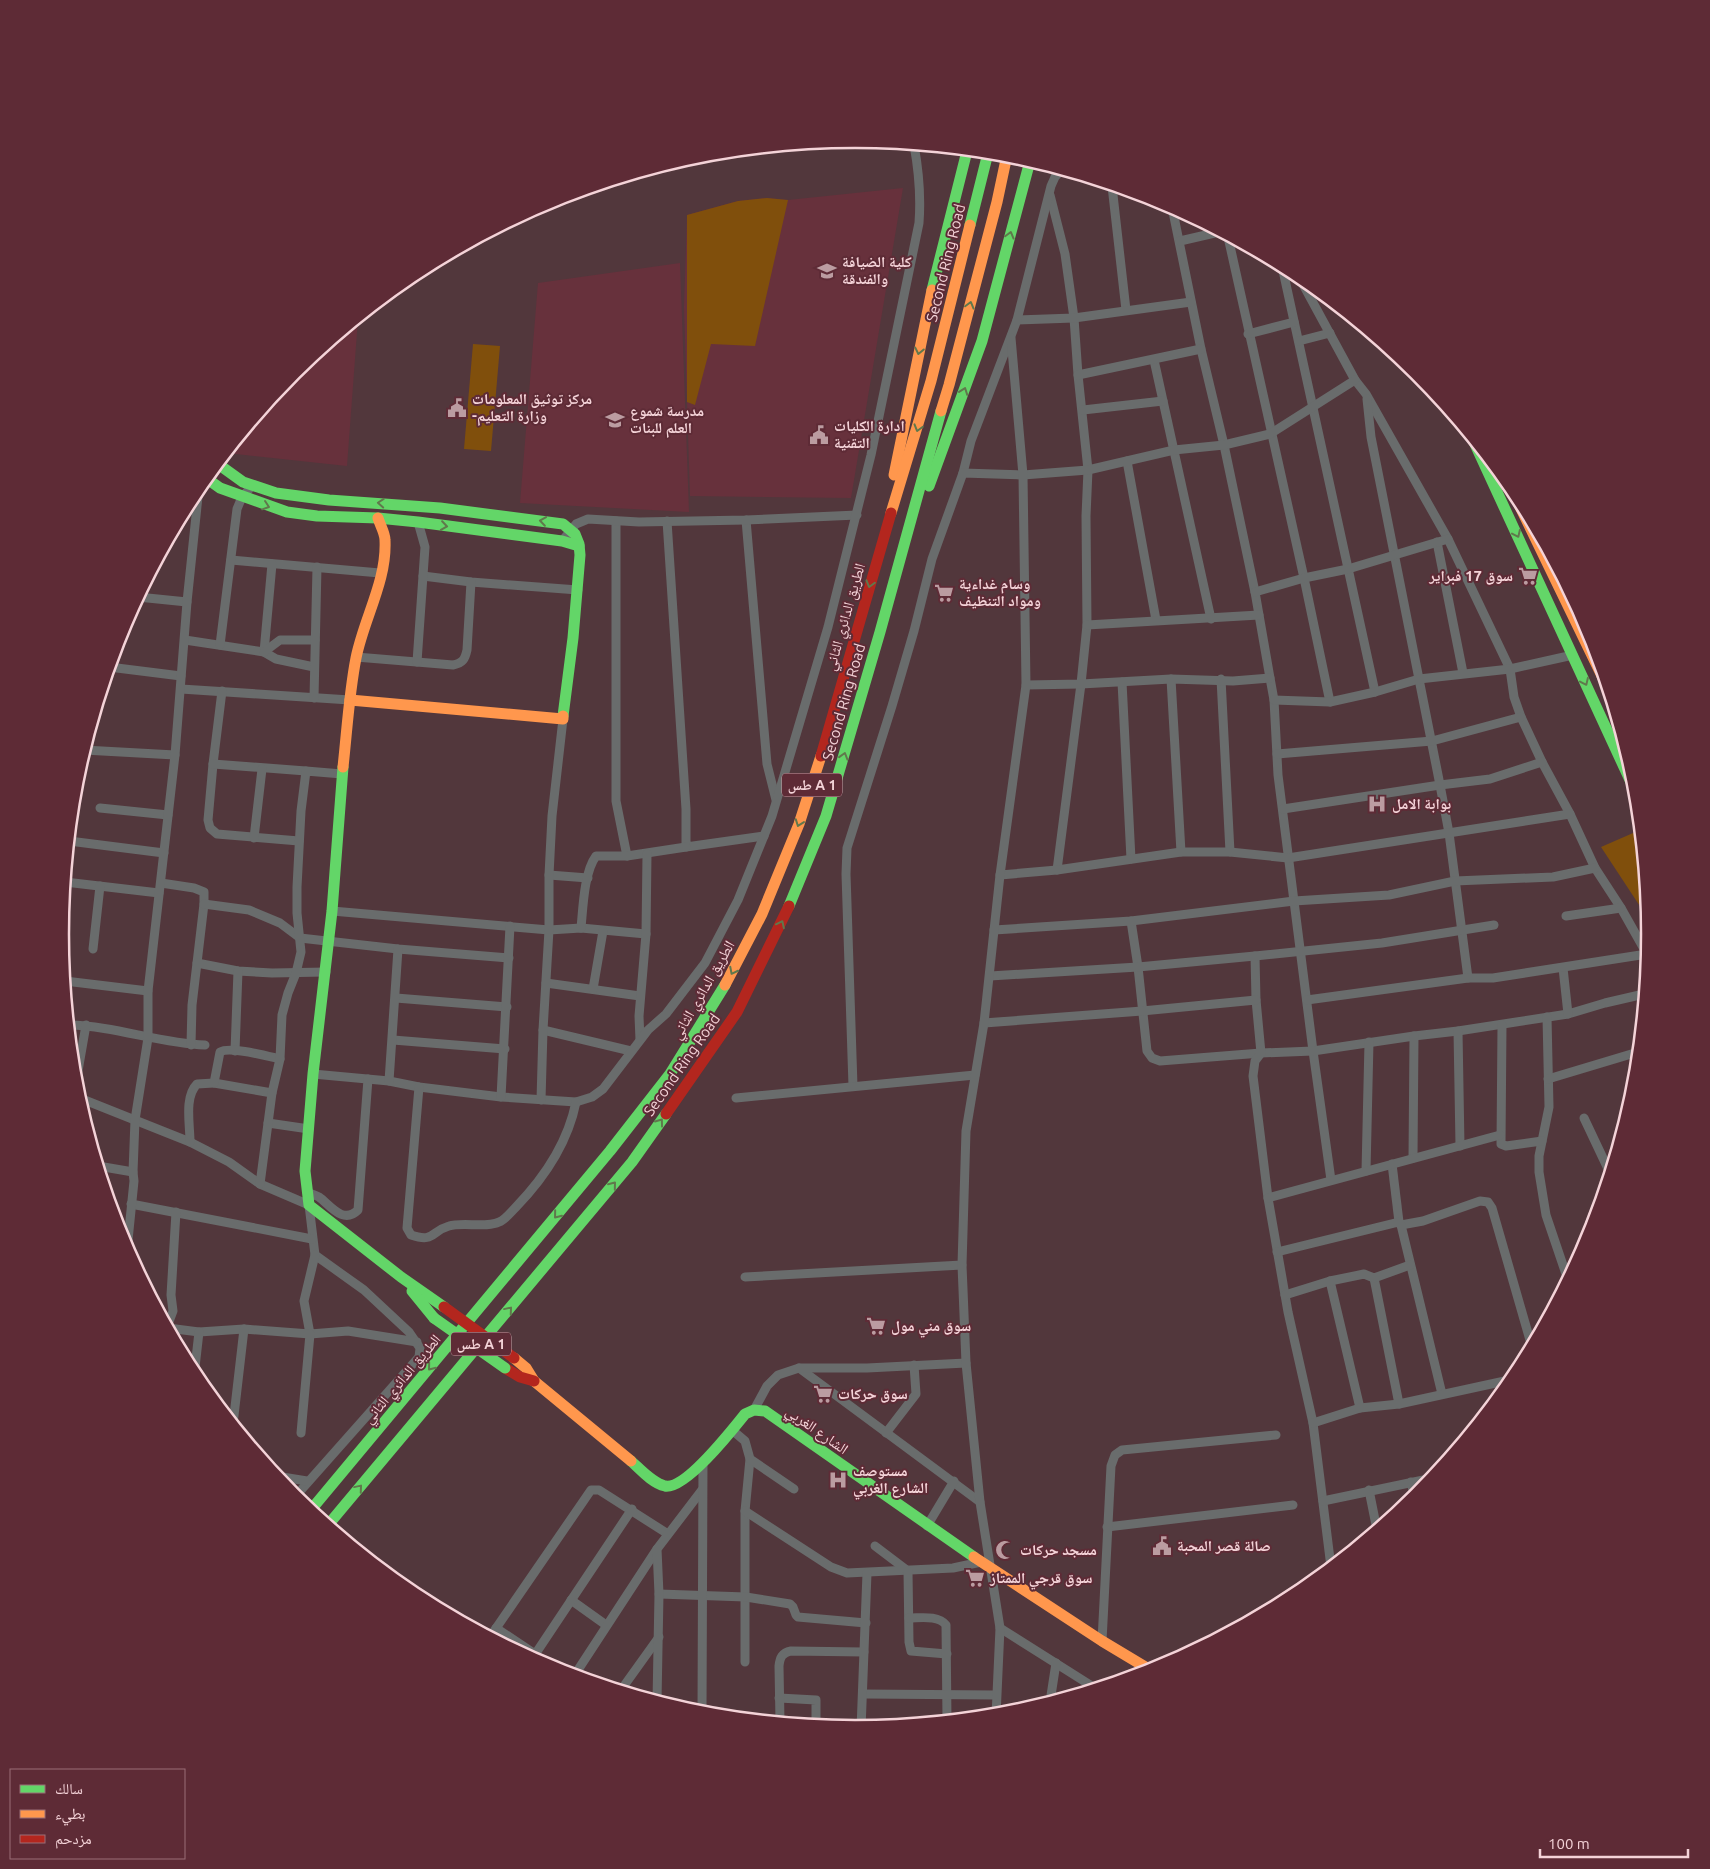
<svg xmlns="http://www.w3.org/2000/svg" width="1710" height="1869" font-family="Ubuntu,'Noto Naskh Arabic',sans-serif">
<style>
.built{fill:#67313c}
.green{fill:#804f0c}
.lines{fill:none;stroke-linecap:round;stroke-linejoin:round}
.street{stroke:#696c6c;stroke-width:9}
.fast{stroke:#63d668;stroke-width:11}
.slow{stroke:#ff974d;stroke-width:11}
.jam{stroke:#b3261e;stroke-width:11}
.fast-bridge{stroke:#63d668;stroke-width:11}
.jam-bridge{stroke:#b3261e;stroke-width:11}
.oneway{stroke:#60784c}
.labels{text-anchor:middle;stroke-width:4;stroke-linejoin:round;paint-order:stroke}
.shield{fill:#5e2b36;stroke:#c7a1a7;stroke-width:1}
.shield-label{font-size:14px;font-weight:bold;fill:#f4d3d8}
.poi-label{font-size:15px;font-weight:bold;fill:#f4d3d8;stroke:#5e2b36;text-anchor:start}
.street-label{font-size:15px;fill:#f4d3d8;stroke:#5e2b36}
.rim{fill:none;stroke:#f4d3d8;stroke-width:2.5}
</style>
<rect width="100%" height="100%" fill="#52373c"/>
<g class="built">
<path d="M903,188L851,498L690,496L684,307L687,215L738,201L767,198L788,200Z"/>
<path d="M680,263L689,512L520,503L538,283Z"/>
<path d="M358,319L347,466L227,453L293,372Z"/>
</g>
<g class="green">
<path d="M767,198L788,200L755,346L711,344L695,405L687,402V215L738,201Z"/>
<path d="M473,344L500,346L491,451L464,449Z"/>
<path d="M1640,830L1649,920L1601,847Z"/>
</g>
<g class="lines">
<g class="street">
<path d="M1112,186L1126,310"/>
<path d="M1050,195L1065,254L1074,318L1078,375L1088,470L1086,516L1087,625L1081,684L1057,870"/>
<path d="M1172,207L1201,349L1224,445L1255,592L1270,678L1274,700L1278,775L1313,1051L1331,1180"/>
<path d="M1228,237L1304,578L1330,702"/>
<path d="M1180,241L1219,232"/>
<path d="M1282,266L1375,692"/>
<path d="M1298,275L1355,380L1366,394L1448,539L1510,669L1514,697L1521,717L1542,762L1570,814L1595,868L1621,908L1648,956"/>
<path d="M1017,320L1074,318L1191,302"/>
<path d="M1248,334L1294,322"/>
<path d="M1299,341L1330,333"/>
<path d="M1154,360L1211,619"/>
<path d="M1078,375L1201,349"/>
<path d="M1367,399L1371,437L1440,785L1449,833L1468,978"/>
<path d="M1083,410L1163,401"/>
<path d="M1127,461L1156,620"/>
<path d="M963,473L971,441L1017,320L1051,186L1055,177L1061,170"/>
<path d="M746,520L767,764L776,800"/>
<path d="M616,521V801L627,856"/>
<path d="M667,521L686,809V847L764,836"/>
<path d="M562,541L576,524L588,519L639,522L746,520L857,515"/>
<path d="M1437,542L1463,673"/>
<path d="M231,560L380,573"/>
<path d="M423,576L471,582L578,590"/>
<path d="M1255,592L1304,578L1348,569L1448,539"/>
<path d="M138,597L187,602"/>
<path d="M1087,625L1259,615"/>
<path d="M185,640L264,652L276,659L314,667"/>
<path d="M220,645L237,509L242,497L252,486"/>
<path d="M264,652L272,564"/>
<path d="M264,652L280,640H315"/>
<path d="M356,657L453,665C463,663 465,659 467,650L471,582"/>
<path d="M417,662L425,547L418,522"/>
<path d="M109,667L181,676"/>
<path d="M1171,679L1181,852"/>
<path d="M1221,679L1230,852"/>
<path d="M1122,682L1131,859"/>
<path d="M1026,685L1081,684L1171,679L1233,681L1270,678"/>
<path d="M181,689L350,700"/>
<path d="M222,691L213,764L208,820L210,828L217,834L299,841"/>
<path d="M314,698L317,567"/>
<path d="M1274,700L1330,702L1375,692L1419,679L1510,669L1573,655"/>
<path d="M84,750L175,755"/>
<path d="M1277,754L1432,741L1521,717"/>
<path d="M213,764L306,771"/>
<path d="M100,808L168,815"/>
<path d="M1283,809L1440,785L1490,779L1542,762"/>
<path d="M254,838L262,769"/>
<path d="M69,841L164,853"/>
<path d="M549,875L588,878"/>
<path d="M1000,875L1057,870L1181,852H1230L1288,858L1570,814"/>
<path d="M65,882L159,893"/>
<path d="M161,883L194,888L204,892V904L197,963"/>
<path d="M204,904L249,910L280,923L300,938L398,949L509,958"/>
<path d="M332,911L549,930L581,928L646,934"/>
<path d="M1566,916L1621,908"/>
<path d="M1131,921L1138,967L1147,1051L1152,1058L1160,1061L1261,1053L1313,1051L1414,1036L1458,1031L1568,1014L1605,1003L1644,994"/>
<path d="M581,928C583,908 584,872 596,856H627L686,847"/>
<path d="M994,930L1131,921L1294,901L1389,895L1455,881L1553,877L1595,868"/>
<path d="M93,949L100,886"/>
<path d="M1255,956L1256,1000L1261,1053L1255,1061L1253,1076L1268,1198L1288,1312L1313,1423L1331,1567"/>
<path d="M1563,968L1568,1014"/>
<path d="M990,976L1138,967L1255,956L1382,943L1494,925"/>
<path d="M65,981L148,991"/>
<path d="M546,983L640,996"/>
<path d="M593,989L603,931"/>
<path d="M396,998L507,1007"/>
<path d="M1307,1000L1468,978H1493L1647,954"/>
<path d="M1547,1017L1549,1107L1539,1156V1172L1546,1215L1568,1280"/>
<path d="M984,1023L1142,1011L1256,1000"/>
<path d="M69,1025C115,1026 159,1043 205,1045"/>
<path d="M1502,1025L1501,1144L1506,1146L1542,1141"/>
<path d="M543,1030L631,1051"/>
<path d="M1458,1031L1460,1146"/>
<path d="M393,1040L505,1049"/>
<path d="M640,1040L639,1016L646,934L647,854"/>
<path d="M191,1045L192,1005L197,963L238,971L272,973L326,972"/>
<path d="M235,1051L238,971"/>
<path d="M313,1074L389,1081L419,1087L501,1097L576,1102L592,1097L603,1089L648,1030L666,1014L705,963L738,900L772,816L828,627L871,455L919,223C921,196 919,172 914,145"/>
<path d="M1548,1079L1638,1052"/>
<path d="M389,1081L398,949"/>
<path d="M214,1083L272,1093"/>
<path d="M853,1086L846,874L847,848L892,706L914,631L932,559L963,473L1023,475L1088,470L1174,450L1224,445L1270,434L1355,380"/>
<path d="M419,1087L407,1228L411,1235C435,1243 431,1231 449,1226C462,1222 487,1228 499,1222C505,1220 511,1212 516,1207C544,1178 568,1142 576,1102"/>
<path d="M75,1088L86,1025"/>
<path d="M77,1097L190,1142L229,1162L260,1184L309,1205L315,1255L364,1290L409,1332L420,1348L419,1357L294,1498"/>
<path d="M501,1097L510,926"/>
<path d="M736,1098L975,1075"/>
<path d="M541,1100L543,1030L549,930V875L552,816L563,719"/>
<path d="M1584,1118L1610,1173"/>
<path d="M268,1123L309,1129"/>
<path d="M190,1142C190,1124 184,1097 197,1084L214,1083L220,1052C230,1046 267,1056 280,1059"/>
<path d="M1413,1158L1414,1036"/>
<path d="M1392,1164L1399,1222"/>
<path d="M98,1166L133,1172"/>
<path d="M1366,1171L1369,1042"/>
<path d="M260,1184L272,1093L280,1059L282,1015L288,993L296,973L301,952L297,913V887L301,811L306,771L342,774"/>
<path d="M307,1192C311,1194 315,1195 319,1197C330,1205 343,1225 358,1210L368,1079"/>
<path d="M1268,1198L1500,1135"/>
<path d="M131,1204L312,1239"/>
<path d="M1401,1225L1423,1221L1480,1201L1488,1202L1492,1208L1532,1347"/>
<path d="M127,1250L134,1181L133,1172L135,1120L148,1038V991L175,755L187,602L199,487"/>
<path d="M1277,1252L1399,1222L1401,1225L1442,1394"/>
<path d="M315,1255L304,1301L310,1334L348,1331L417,1342"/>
<path d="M745,1277L962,1265"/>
<path d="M1374,1278L1399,1404"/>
<path d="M1330,1281L1360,1408"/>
<path d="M1285,1295L1330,1281L1364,1274L1374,1278L1410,1265"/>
<path d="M167,1327L173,1311L171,1295L176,1212"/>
<path d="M168,1328L199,1332L244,1329L310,1334L301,1433"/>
<path d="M799,1368L980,1502"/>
<path d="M194,1376L199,1332"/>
<path d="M754,1410L767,1386L778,1375L799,1368H867L966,1363"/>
<path d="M1313,1423L1360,1408L1399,1404L1514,1379"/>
<path d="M233,1424L244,1329"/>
<path d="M732,1430L745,1441L750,1459L745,1511V1662"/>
<path d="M886,1433L916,1394L914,1365"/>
<path d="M750,1459L794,1489"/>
<path d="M276,1476L307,1481"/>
<path d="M1411,1482L1415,1499"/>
<path d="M1369,1490L1377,1530"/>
<path d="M1323,1501L1433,1478"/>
<path d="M745,1511L831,1567L847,1573L953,1568L981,1562"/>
<path d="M927,1526L954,1481"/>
<path d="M1107,1527L1293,1505"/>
<path d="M875,1546L908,1571L909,1642L911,1651L947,1654"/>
<path d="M659,1594L746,1597L790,1604L793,1607L796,1615L798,1617L866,1623"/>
<path d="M571,1600L606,1625"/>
<path d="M909,1618C921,1618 938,1615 946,1625L947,1720"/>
<path d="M496,1628L535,1654"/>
<path d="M1000,1628L1095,1688"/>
<path d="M490,1637L591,1490H599L668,1534"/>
<path d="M1102,1641L1111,1466L1115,1455L1122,1450L1276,1435"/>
<path d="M532,1659L632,1509"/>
<path d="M574,1676L657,1549"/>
<path d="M621,1690L659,1637"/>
<path d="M863,1694L996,1695"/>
<path d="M779,1698L816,1700V1726"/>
<path d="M657,1701L659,1594L657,1549L702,1490"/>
<path d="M1050,1702L1056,1663"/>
<path d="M702,1714L703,1462"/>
<path d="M996,1716L1000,1628L980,1502L966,1363L962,1265L966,1131L984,1023L1000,875L1026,685L1023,475L1011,338"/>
<path d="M780,1722L779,1666C780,1657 782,1653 791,1651L864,1652"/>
<path d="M861,1729L867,1573"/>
</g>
<g class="fast">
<path d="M970,225L988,153"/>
<path d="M932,290L967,151"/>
<path d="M1474,442L1636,793"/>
<path d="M218,464L243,482L276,493L329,500L440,508L563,524L575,534L579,544L580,555L573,638L563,716"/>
<path d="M206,478L220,488L287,512L317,516L378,518L418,522L562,541L579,546"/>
<path d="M929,486L982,341L1030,161"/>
<path d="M343,767L332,911L313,1074L305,1171L309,1205L401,1277L444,1307"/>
<path d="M789,906L826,816L880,632L941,411"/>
<path d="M412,1291L434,1318"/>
<path d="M631,1461C640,1469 652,1483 665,1486C685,1490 733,1429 745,1414L754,1410L765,1411L974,1557"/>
<path d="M310,1511L610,1151L670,1074L725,985"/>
<path d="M328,1525L632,1162L666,1114"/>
</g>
<g class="slow">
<path d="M941,411L949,385L997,202L1007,155"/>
<path d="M894,475L932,290"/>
<path d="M1510,486L1605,682"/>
<path d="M891,513L931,381L970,225"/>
<path d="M350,700L563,719V716"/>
<path d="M343,767C347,731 349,694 356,658C364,618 387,581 385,540C385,533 380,525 378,518"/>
<path d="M725,985L762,914L799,824L821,756"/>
<path d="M514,1358L526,1368L534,1381L631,1461"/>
<path d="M974,1557L1102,1641L1152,1671"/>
</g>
<g class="jam">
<path d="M821,756L891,513"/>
<path d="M666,1114L737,1012L789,906"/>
<path d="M505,1368L520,1377L534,1381"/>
</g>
<path class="fast-bridge" d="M434,1318L505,1368"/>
<path class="jam-bridge" d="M444,1307L514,1358"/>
</g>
<defs><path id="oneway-chevron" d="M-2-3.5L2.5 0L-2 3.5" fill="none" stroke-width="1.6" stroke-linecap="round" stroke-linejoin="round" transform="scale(1.25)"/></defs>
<g class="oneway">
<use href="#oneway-chevron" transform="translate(1010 235) rotate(-75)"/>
<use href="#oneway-chevron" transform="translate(970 305) rotate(-75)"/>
<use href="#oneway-chevron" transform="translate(919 351) rotate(102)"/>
<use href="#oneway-chevron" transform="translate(964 391) rotate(-70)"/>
<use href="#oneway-chevron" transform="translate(918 428) rotate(106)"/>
<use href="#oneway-chevron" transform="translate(381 503) rotate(-176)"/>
<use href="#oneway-chevron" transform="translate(266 506) rotate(19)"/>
<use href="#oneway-chevron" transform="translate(543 521) rotate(-172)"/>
<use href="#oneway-chevron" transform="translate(444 526) rotate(8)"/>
<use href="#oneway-chevron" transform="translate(1517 534) rotate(65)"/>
<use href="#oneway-chevron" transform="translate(870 584) rotate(106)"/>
<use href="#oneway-chevron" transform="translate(1585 682) rotate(65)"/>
<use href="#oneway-chevron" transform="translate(844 756) rotate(-73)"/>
<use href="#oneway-chevron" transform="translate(799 823) rotate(110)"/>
<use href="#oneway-chevron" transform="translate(781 924) rotate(-64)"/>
<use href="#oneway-chevron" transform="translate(733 971) rotate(117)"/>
<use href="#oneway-chevron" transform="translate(660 1122) rotate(-54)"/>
<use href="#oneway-chevron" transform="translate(613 1185) rotate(-51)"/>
<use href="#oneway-chevron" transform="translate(557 1215) rotate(129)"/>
<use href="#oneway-chevron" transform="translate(509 1310) rotate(-50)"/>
<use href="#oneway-chevron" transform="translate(431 1367) rotate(129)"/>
<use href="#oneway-chevron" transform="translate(359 1488) rotate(-50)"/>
</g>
<defs>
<g id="university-bare" transform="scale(1.5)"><path d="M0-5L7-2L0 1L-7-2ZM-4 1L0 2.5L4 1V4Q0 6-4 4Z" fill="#bb9ca1" stroke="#5e2b36" stroke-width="2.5" paint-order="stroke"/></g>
<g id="civic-bare" transform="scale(1.5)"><path d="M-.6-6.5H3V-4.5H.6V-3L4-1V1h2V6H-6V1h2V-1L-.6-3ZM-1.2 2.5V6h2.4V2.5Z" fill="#bb9ca1" stroke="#5e2b36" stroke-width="2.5" paint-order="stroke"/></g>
<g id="school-bare" transform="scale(1.5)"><path d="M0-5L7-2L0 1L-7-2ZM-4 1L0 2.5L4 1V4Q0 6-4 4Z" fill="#bb9ca1" stroke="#5e2b36" stroke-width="2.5" paint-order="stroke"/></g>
<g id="supermarket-bare" transform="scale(1.5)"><path d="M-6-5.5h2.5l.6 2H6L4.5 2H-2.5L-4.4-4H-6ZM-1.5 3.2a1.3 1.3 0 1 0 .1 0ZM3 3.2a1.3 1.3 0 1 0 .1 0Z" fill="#bb9ca1" stroke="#5e2b36" stroke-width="2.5" paint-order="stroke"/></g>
<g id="hospital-bare" transform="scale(1.5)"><path d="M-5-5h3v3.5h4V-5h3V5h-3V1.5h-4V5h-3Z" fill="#bb9ca1" stroke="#5e2b36" stroke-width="2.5" paint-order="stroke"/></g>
<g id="mosque-bare" transform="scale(1.5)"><path d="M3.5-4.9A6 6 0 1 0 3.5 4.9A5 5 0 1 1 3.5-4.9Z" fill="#bb9ca1" stroke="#5e2b36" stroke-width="2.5" paint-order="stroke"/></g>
</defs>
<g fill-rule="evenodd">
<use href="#university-bare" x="827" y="271"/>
<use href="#civic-bare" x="457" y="408"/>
<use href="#school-bare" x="615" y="420"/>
<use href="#civic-bare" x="819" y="435"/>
<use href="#supermarket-bare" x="1528" y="576"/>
<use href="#supermarket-bare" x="944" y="593"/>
<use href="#hospital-bare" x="1377" y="804"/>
<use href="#supermarket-bare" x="876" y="1326"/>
<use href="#supermarket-bare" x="823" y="1394"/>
<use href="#hospital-bare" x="838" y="1480"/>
<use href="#civic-bare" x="1162" y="1546"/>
<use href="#mosque-bare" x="1005" y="1550"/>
<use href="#supermarket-bare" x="975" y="1578"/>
</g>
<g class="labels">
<g class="shield">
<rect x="782" y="773.5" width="60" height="23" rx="4"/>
<rect x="451" y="1332.5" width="60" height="23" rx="4"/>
</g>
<g class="shield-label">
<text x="812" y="790">طس A 1</text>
<text x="481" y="1349">طس A 1</text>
</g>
<g class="poi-label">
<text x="842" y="267">كلية الضيافة<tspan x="842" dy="17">والفندقة</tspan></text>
<text x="472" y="404">مركز توثيق المعلومات<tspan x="472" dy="17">-وزارة التعليم</tspan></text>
<text x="630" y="416">مدرسة شموع<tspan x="630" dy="17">العلم للبنات</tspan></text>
<text x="834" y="431">ادارة الكليات<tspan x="834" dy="17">التقنية</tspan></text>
<text x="1513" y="581" text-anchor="end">سوق 17 فبراير</text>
<text x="959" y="589">وسام غداءية<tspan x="959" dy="17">ومواد التنظيف</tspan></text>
<text x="1392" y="809">بوابة الامل</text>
<text x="891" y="1331">سوق مني مول</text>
<text x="838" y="1399">سوق حركات</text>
<text x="853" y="1476">مستوصف<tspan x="853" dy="17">الشارع الغربي</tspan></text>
<text x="1177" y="1551">صالة قصر المحبة</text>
<text x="1020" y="1555">مسجد حركات</text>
<text x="990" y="1583">سوق قرجي الممتاز</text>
</g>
<g class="street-label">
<text transform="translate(946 263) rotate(-76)" y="5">Second Ring Road</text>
<text transform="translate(845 617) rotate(-74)" y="5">الطريق الدائري الثاني</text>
<text transform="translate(844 702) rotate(-74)" y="5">Second Ring Road</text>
<text transform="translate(703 990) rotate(-60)" y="5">الطريق الدائري الثاني</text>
<text transform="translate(682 1065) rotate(-55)" y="5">Second Ring Road</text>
<text transform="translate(402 1379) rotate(-50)" y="5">الطريق الدائري الثاني</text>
<text transform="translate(817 1430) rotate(35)" y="5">الشارع الغربي</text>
</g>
</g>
<path d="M0 0H1710V1869H0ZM69 934a786 786 0 1 1 1572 0a786 786 0 1 1-1572 0Z" fill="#5e2b36" fill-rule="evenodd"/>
<path class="rim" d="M69 934a786 786 0 1 1 1572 0a786 786 0 1 1-1572 0Z"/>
<rect x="10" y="1769" width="175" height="90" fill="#5e2b36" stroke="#9a6e77"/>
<rect x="20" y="1785" width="25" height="8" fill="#63d668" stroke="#9a6e77"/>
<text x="55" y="1794" font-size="15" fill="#f4d3d8">سالك</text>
<rect x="20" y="1810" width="25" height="8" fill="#ff974d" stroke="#9a6e77"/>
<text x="55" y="1819" font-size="15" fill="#f4d3d8">بطيء</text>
<rect x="20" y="1835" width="25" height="8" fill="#b3261e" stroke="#9a6e77"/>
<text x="55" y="1844" font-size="15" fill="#f4d3d8">مزدحم</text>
<path d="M1540 1849v8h148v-8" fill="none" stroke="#f4d3d8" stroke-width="2.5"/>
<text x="1548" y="1849" font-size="15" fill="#f4d3d8" stroke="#5e2b36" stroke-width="4" paint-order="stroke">100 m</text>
</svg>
